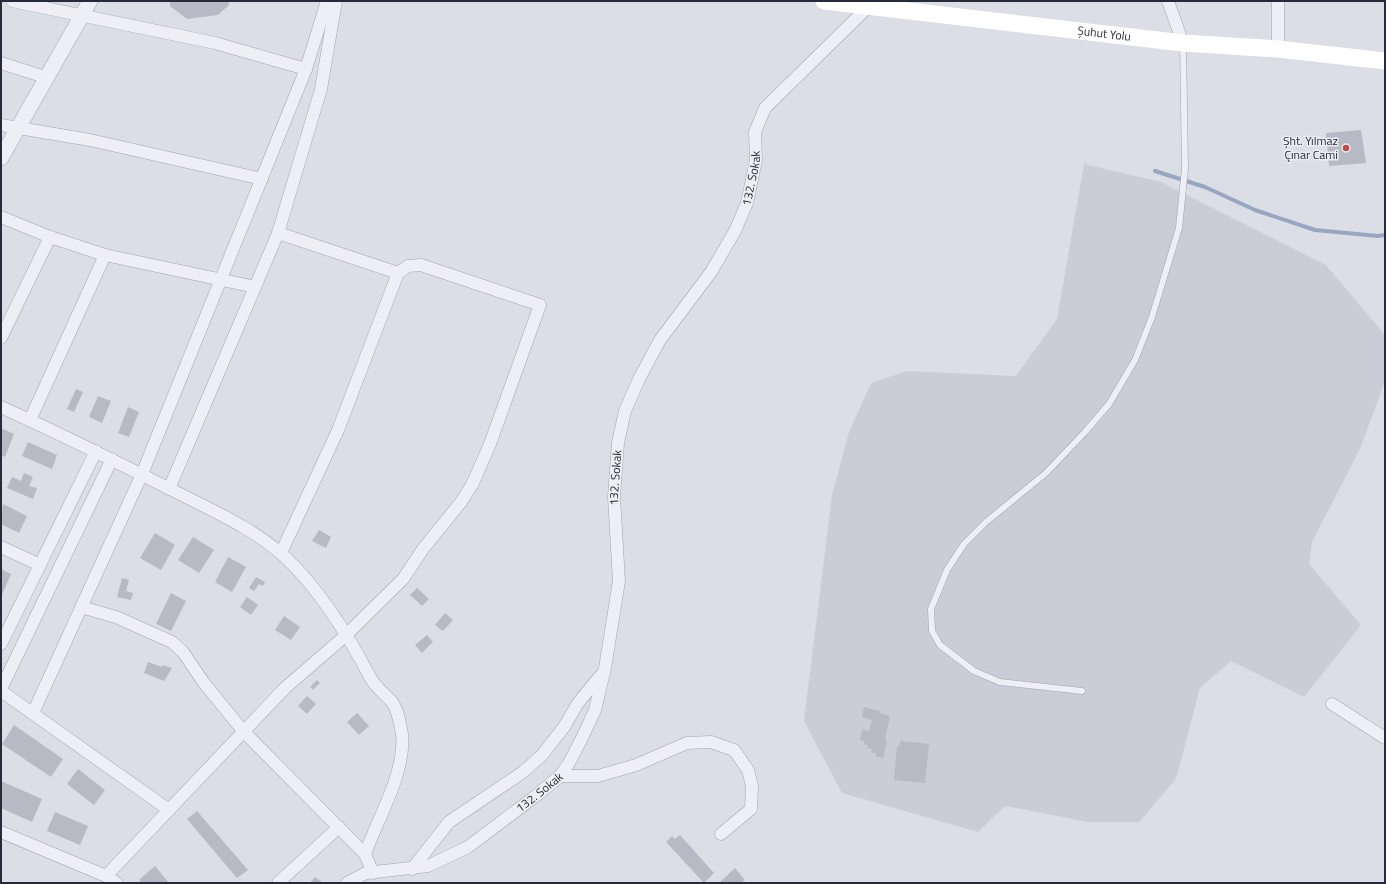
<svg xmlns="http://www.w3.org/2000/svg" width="1386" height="884" font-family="'Titillium Web',sans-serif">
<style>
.built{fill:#cacdd6}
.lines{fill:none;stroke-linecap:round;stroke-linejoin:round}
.stream{stroke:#99a6c3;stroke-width:4}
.building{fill:#b7b9c4}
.service-casing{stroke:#a2a4ae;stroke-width:7}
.minor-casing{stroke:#a2a4ae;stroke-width:13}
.tertiary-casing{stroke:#a2a4ae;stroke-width:16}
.service{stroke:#eeeff4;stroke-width:6}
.minor{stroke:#eeeff4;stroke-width:12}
.tertiary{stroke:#eeeff4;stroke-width:15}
.secondary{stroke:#fff;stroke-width:17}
.poi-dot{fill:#c34b48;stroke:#ebedf3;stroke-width:1.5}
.labels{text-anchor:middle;stroke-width:3;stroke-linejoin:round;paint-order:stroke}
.street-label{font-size:12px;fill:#272a3a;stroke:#ebedf3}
.poi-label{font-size:12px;fill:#272a3a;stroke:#ebedf3;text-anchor:end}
</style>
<rect width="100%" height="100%" fill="#dcdee5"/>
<path class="built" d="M1084,164L1161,182L1326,265L1385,335V381L1360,449L1312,542L1309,564L1361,625L1304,697L1231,661L1200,688L1176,779L1139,822H1088L1005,806L978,832L842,793L804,721L832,495L849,432L871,383L907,371L1016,376L1057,319Z"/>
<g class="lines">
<path class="stream" d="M1155,171L1205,187L1255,210L1315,230L1378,236L1385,235"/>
</g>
<g class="building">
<path d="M170,1H229V5L218,15L187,19L170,6Z"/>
<path d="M1361,130L1366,163L1329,166L1326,133Z"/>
<path d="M76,389L83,392L74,412L67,409Z"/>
<path d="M98,396L111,401L102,423L89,417Z"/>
<path d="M128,407L139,412L129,437L118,433Z"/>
<path d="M1,428L14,434L5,457L1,455Z"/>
<path d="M28,442L57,455L52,469L22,456Z"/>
<path d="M24,473L33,477L29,486L37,488L33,499L7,488L12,477L21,481Z"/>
<path d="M3,504L27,516L19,533L1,524Z"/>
<path d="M319,530L331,537L326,548L312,541Z"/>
<path d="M155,533L175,545L161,570L140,558Z"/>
<path d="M193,537L214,550L199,573L178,560Z"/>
<path d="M228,557L246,567L232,592L215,582Z"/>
<path d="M1,569L11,574L1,597Z"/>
<path d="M256,577L265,582L263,586L259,584L254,591L249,588Z"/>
<path d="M122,578L129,580L126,591L133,593L131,600L117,597Z"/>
<path d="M417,588L429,599L422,606L410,595Z"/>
<path d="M171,593L186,601L171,631L156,624Z"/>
<path d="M247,597L258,605L251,615L240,607Z"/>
<path d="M445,613L453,620L443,631L435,625Z"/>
<path d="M284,616L300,627L291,640L275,630Z"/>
<path d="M427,635L433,642L422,653L415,645Z"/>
<path d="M148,662L162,667L163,665L172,668L164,681L144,673Z"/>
<path d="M317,680L320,683L313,690L310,687Z"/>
<path d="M307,696L316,704L307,714L298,706Z"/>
<path d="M864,707L880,711L879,713L890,716L885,740L887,741L883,758L876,756V753L871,752L872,749L867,748L868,745L864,744V741L860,740L862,729L869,731L872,720L862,717Z"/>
<path d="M357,713L369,726L359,735L347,722Z"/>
<path d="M14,725L63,759L51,777L2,744Z"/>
<path d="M900,741L929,744L925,783L894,780L897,746H899Z"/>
<path d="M78,769L105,790L94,805L67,784Z"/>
<path d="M1,781L42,799L32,822L1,808Z"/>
<path d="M197,811L248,870L237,878L187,819Z"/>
<path d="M55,812L88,826L80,845L47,831Z"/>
<path d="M680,835L714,873L704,883L666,842L672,836L675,839Z"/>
<path d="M155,866L169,883H142L139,880Z"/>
<path d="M735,868L745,880L741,883H719Z"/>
<path d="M315,877L323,883H310Z"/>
</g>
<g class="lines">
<g class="service-casing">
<path id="service" d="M1082,691L1000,682L974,671L940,645L932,631L931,609L947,570L964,544L986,522L1046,473L1085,432L1109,404L1135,360L1152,317L1179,228L1185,168L1183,44"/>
</g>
<g class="minor-casing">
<g id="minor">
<path d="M12,1L215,43L306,69"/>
<path d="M1168,1L1183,43"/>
<path d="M1278,1V49"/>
<path d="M1,63L48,78"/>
<path d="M1,125L90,140L262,179"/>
<path d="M1,217L50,237L105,255L255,287"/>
<path d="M278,233L398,273L338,430L281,553"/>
<path d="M1,338L50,237"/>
<path d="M1,407C61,434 119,463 178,493C215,512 255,529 286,558C319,589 349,637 370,677C376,688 384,693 392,702C398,710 400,723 402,734C406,772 378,818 365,854L373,873"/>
<path d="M30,420L105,255"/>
<path d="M169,489L278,233L321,89L336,1"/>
<path d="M1,547L40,565"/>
<path d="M81,607L116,617L172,642L183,652L204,683L244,732L365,854"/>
<path d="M1,644L96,451"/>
<path d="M1,689L112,459"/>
<path d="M1,691L169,810"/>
<path d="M1332,704L1385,738"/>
<path d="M33,713L142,474L306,69L327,1"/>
<path d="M560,776H598L636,765L687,743L711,742L734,750L748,770L752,786L751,809L721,834"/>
<path d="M1,832L106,876L117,883"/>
<path d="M412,869L449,822L523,772L542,755L564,727L578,703L601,675"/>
<path d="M106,876L285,688L345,636L403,579L423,549L461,502L472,485L490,444L540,305L421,265L408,266L398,273"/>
<path d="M278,883L339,827"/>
<path id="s1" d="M347,883L366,873L428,866L468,847L537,795L560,776L569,763L583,736L595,710L605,668L619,581L614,497L618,443L625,411L639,379L660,340L711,272L735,231L747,203L756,160L755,132L765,108L868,7"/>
</g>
</g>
<g class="tertiary-casing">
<path id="tertiary" d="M1,158L90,1"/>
</g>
<use href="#service" class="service"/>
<use href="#minor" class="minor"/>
<use href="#tertiary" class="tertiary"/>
<path class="secondary" id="s2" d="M824,1L1183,43L1278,49L1385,61"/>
</g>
<circle class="poi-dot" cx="1346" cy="148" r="4"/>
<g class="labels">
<g class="street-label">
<text dy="4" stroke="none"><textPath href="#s2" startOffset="282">Şuhut Yolu</textPath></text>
<text dy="4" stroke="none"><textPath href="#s1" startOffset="889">132. Sokak</textPath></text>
<text dy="4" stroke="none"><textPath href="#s1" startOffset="554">132. Sokak</textPath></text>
<text dy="4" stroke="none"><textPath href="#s1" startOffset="218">132. Sokak</textPath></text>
</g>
<g class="poi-label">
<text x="1338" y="145">Şht. Yılmaz<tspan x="1338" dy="14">Çınar Cami</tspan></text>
</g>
</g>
<rect width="1386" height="884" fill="none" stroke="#272a3a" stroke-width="4"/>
</svg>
